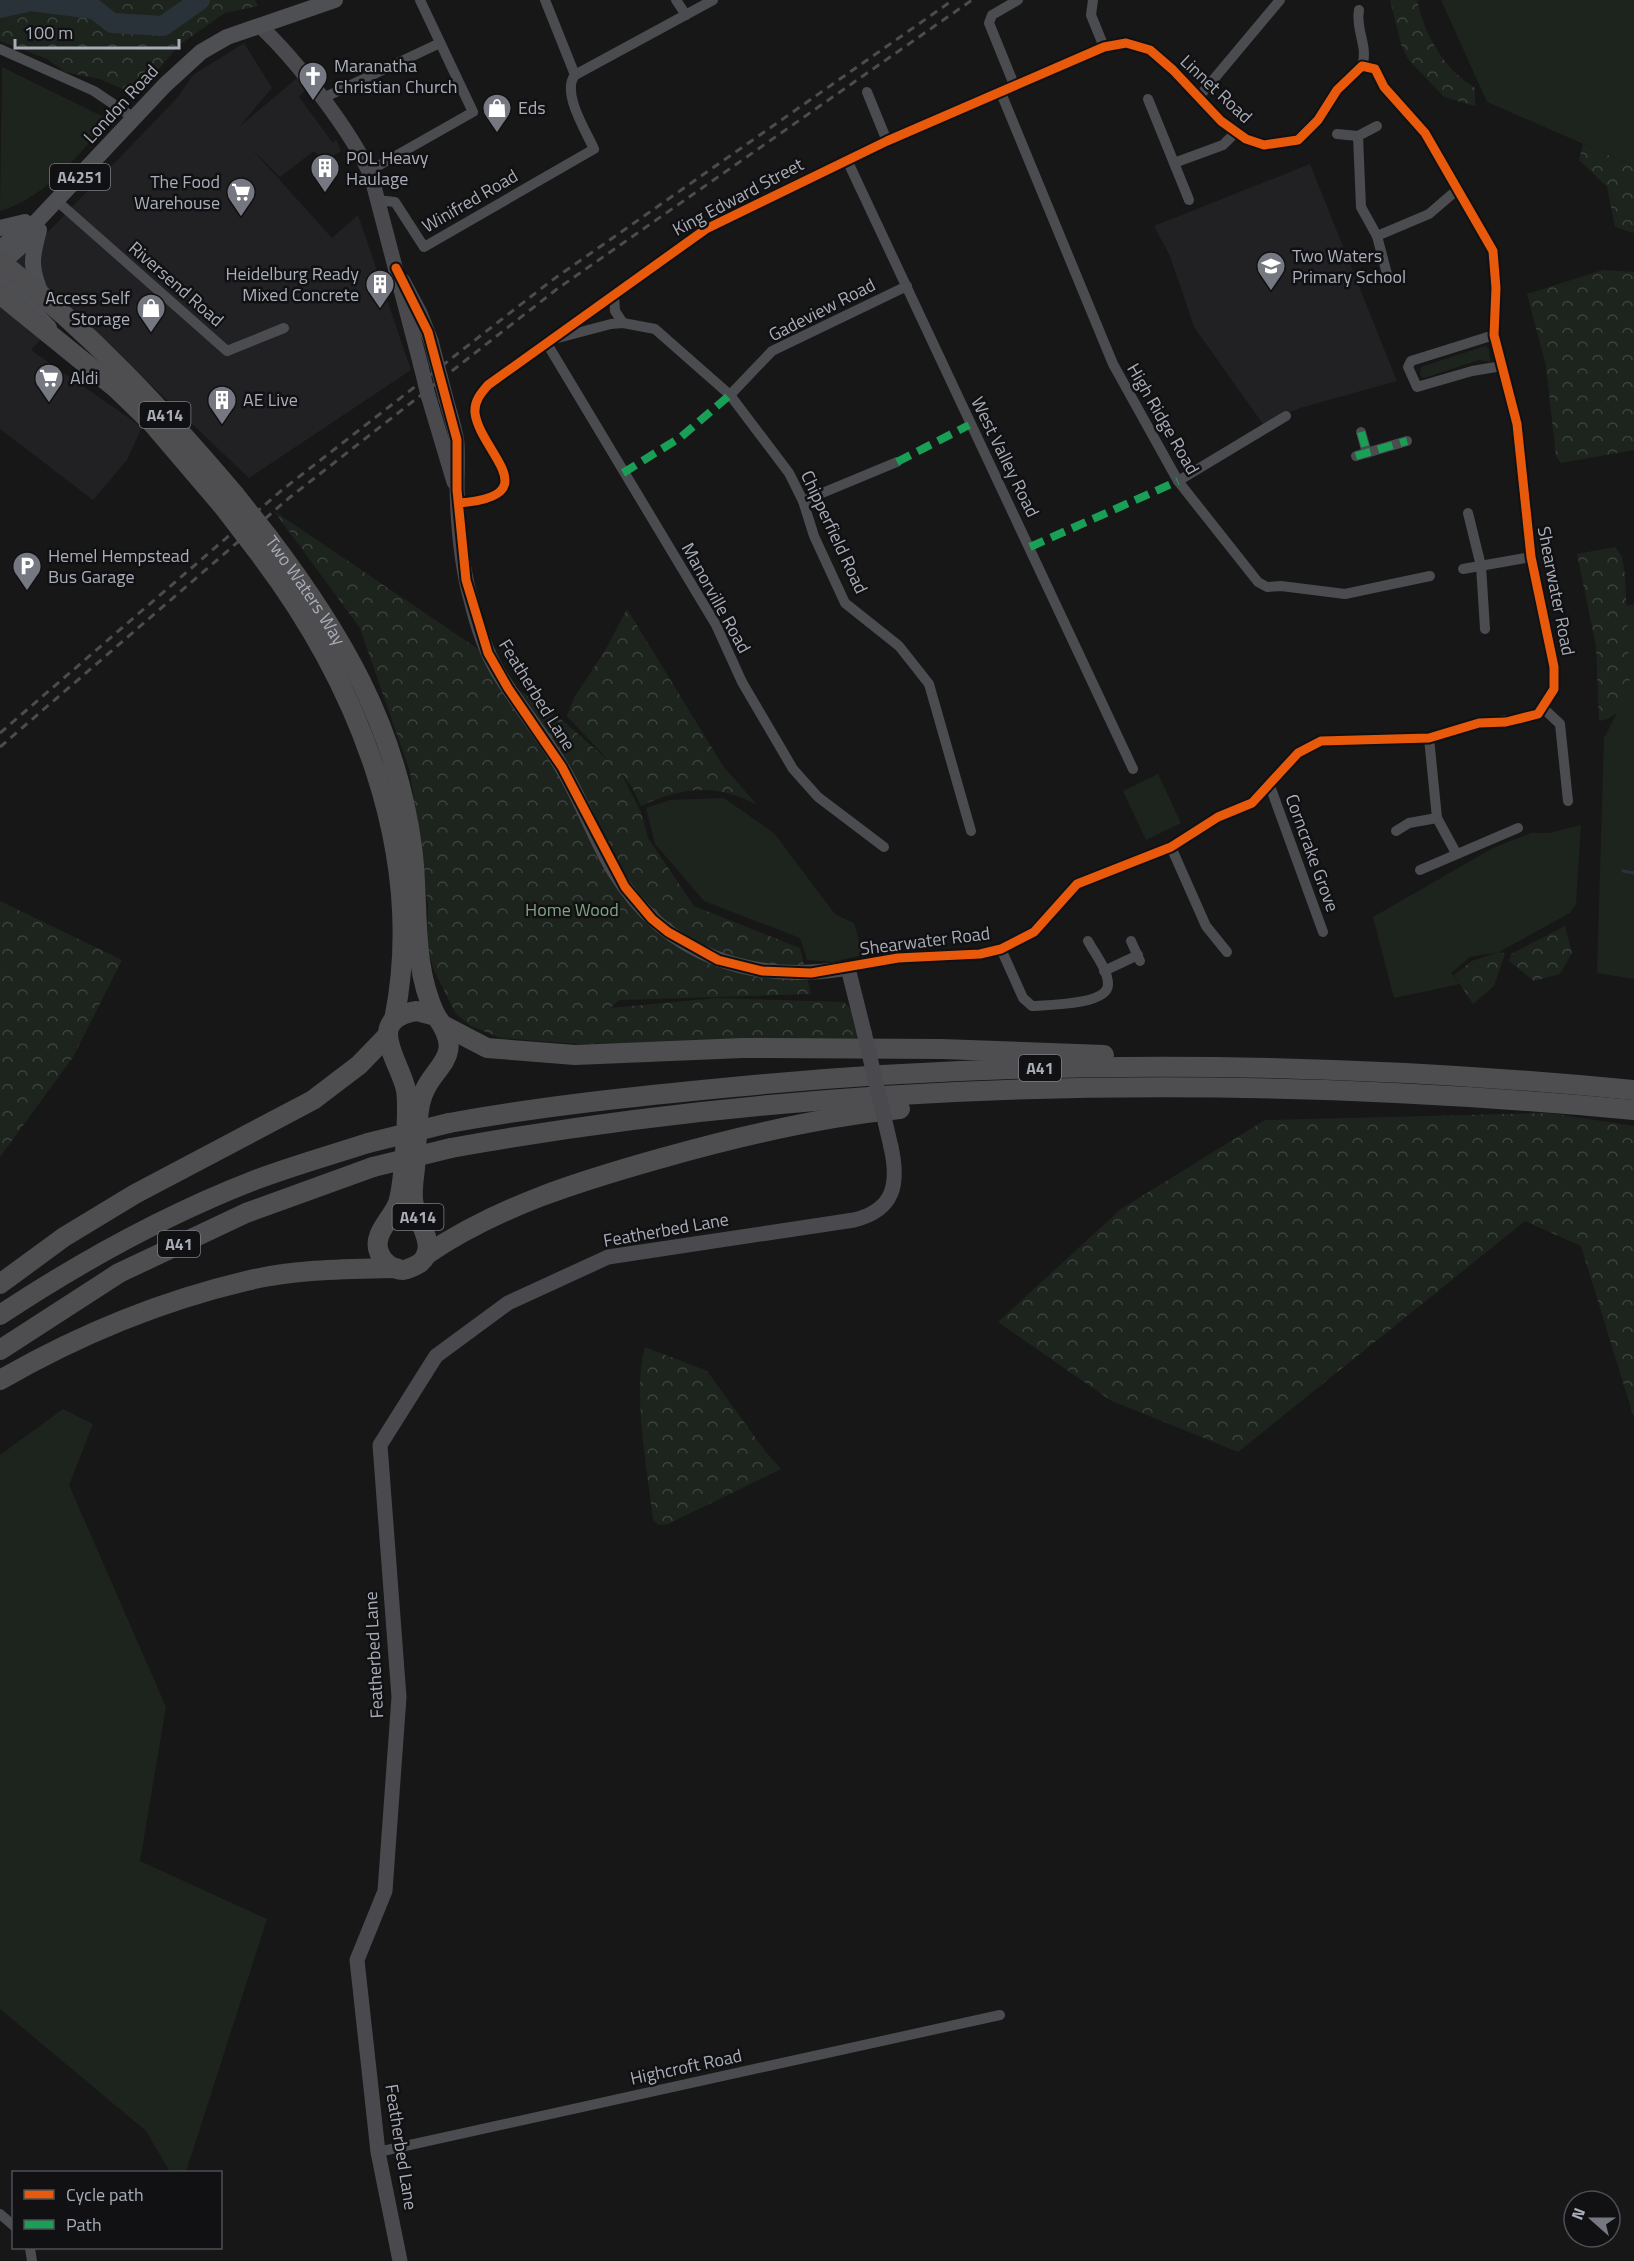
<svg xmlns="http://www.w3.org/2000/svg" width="1634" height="2261" font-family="'Titillium Web',sans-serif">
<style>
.built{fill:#212123}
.grass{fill:#1d241e}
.forest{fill:url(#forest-crowns)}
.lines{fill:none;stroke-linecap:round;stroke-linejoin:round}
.stream{stroke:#2a3239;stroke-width:3}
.river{stroke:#2a3239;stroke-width:20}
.street{stroke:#4b4c50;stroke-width:10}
.secondary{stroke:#4a4a4e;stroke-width:15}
.primary{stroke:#4d4f52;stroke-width:16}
.highway{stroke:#4e4e51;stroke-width:20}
.rail{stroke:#4b4c4f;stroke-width:3;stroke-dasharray:8 6;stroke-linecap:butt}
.secondary-bridge{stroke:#4a4a4e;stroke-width:15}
.highway-bridge{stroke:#4e4e51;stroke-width:20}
.quiet{stroke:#1a9f57;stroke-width:8;stroke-dasharray:15 8;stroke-linecap:butt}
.cycleway-casing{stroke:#111113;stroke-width:13}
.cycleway{stroke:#e8590c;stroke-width:9}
.labels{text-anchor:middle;stroke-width:5;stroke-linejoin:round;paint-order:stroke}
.shield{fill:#111113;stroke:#7b7e86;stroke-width:1.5}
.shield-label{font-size:16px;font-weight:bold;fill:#a8adb8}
.poi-label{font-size:18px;fill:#a8adb8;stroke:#111113;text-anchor:start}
.street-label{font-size:18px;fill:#a8adb8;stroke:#111113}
.park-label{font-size:18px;fill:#7fa381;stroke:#111113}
</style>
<defs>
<pattern id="forest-crowns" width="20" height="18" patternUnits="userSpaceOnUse" patternTransform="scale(1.5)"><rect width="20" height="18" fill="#1d241e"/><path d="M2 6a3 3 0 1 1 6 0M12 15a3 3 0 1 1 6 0" fill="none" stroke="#3b413d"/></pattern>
</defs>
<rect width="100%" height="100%" fill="#171717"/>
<g class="built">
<path d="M244,43L272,88L239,127L298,77L308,87L299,97L333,143L336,139L341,151L323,162L314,151L280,177L250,147L332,238L358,215L411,370L249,478L70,308L31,350L142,427L127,460L93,500L0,429V275L50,230L178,97L193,75Z"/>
<path d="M1310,164L1397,381L1300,408L1263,424L1194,327L1170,256L1154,226Z"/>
</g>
<g class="grass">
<path d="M1441,0H1634V166L1487,102Z"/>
<path d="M2,67L110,120C78,154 46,198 0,211Z"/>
<path d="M1485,346L1489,349L1490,362L1479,360L1424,378L1420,375L1421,367Z"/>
<path d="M1634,604V979L1597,973L1604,738L1630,688L1626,606Z"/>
<path d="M1158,774L1181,823L1146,840L1123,791Z"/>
<path d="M724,798L774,833L835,914L854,923L863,955L832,962L807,960L800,938L704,901L655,844L646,808L670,800Z"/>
<path d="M1581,825L1576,904L1570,913L1499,952L1470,957L1451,973L1460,984L1394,998L1373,917L1495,847L1531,833H1549Z"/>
<path d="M63,1409L93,1424L69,1485L166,1707L140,1861L267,1919L186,2172H170L146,2131L0,2009V1455Z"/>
</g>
<g class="forest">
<path d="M0,0H255L258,6L225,13L179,45L151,79L125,90L100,79L65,72L47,59L0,41Z"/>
<path d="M1390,0H1417C1425,36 1443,68 1475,88V106L1444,97L1408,59L1401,44Z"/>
<path d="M1583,144L1634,166V233L1615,227L1607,187L1579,160Z"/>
<path d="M1603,270L1634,272V450L1561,463L1556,456L1546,366L1527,294Z"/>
<path d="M274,511L481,651L495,673L563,721L609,761L567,716L574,698L606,649L627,609L723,766L757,805C717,783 682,787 641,806L632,787L620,771L641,812L648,838L694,906L800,948L811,994L619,1000L610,1008L717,998L844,1002L852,1011L858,1038L578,1044L501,1038L471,1026L456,1014L434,970L427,947L428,905L410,772L360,628Z"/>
<path d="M1615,547L1622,557L1625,575L1630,688C1628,705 1616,718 1599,721L1596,646L1577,554Z"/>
<path d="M0,901L122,960L73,1057L0,1157Z"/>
<path d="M1565,926L1572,953L1560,974L1534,981L1509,961L1511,954Z"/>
<path d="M1499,952L1505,954L1494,986L1473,1004L1454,975L1472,961Z"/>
<path d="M1549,1113L1634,1126V1418L1581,1246L1525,1221L1238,1452L1110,1400L998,1322L1121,1209L1265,1120Z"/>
<path d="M645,1347L707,1371L765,1451L781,1469L668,1524L658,1525L653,1520C648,1472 632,1393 645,1347Z"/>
</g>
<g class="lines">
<path class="stream" d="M1623,871L1634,873"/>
<g class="river">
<path d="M83,0L112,23L163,26L200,0"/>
<path d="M0,8L31,1L93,9"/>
</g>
<g class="street">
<path d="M676,0L686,15"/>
<path d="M1093,0L1091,15L1104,47"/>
<path d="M1359,10C1355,30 1369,47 1362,66"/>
<path d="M0,49L94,91L134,118"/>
<path d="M575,75L713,0"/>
<path d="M1015,87L989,23L992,15L1018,0"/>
<path d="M867,92L887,141"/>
<path d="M1001,93L1113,364L1178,481L1258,582L1267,587L1281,586L1345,594L1430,576"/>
<path d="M1198,98L1280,0"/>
<path d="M321,99L440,43"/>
<path d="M1148,99L1189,200"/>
<path d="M1377,126L1358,136L1361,207L1377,236L1429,214L1458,189"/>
<path d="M1337,134L1358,136"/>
<path d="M847,160L1133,769"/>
<path d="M1174,163L1223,145L1236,132"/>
<path d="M369,171L473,112L420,0"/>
<path d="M377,200L395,202L424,247L594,149C586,131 561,92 575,75L545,0"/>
<path d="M57,201L227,351L284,328"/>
<path d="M1377,236L1387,274"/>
<path d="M614,294L615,311L623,323"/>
<path d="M1494,335L1411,361L1408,367L1417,387L1472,371L1502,366"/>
<path d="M554,339L611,324L623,323L655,329L730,395L789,473L803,501L814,536L845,603L899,646L929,684L971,831"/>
<path d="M546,342L716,625L742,682L793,769L818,797L884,847"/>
<path d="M730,395L772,351L907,286"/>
<path d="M1361,432L1367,453"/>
<path d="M1356,456L1407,441"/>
<path d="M1178,481L1286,416"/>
<path d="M803,501L897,462"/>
<path d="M459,503C549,496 480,452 475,413C474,401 481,393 488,385L706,229L887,141L1104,47L1126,43L1150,50L1173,70L1221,121L1246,139L1264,145L1298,140L1318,120L1337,90L1362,66L1375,69L1384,87L1425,133L1493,251L1496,288L1494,335L1517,424L1531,557L1554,667V689L1543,708L1538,714L1521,719L1479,723L1429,738L1321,741L1298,753L1252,803L1218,817L1171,847L1077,884L1034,932L1001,949L980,954L898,958L848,968"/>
<path d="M1468,513L1481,566L1485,629"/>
<path d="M1463,569L1531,557"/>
<path d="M1543,708L1560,724L1568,801"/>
<path d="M1429,738L1437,818L1456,853"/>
<path d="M1270,786L1323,932"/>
<path d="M1396,831L1409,823L1437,818"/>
<path d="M1171,847L1206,926L1227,952"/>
<path d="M1420,870L1518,828"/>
<path d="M1131,941L1140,961"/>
<path d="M1001,949L1023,998L1032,1006C1047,1005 1109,1005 1108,984C1108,970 1095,954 1088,941"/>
<path d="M1104,971L1138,955"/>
<path d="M378,2152L1000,2015"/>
<path d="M0,2214L14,2226"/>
<path d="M30,2248L32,2261"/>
</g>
<g class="secondary">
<path d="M261,27C296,60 355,135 372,179L421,366"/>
<path d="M403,281L420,313L431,341"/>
<path d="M428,395L454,482"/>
<path d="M446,399C450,413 455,428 457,443C458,458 457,473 457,488C458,524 461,565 471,600C477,625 485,650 498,672C517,704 542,733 561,766C581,799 594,837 614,871C667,957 752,984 848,968L864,1032"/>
<path d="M400,2261L378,2152L357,1960L385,1891L399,1697L380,1445L436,1356L508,1303L608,1257L854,1220C895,1210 899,1183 891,1147"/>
</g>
<g class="primary">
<path d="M0,228L25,222"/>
<path d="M39,230C31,259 30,268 42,296"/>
<path d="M0,249L19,231L35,223"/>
<path d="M0,265L26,242L36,222L165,85L201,52L227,37L335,0"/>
<path d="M0,275L49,328"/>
</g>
<g class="highway">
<path d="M2,263C89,331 164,411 235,495"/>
<path d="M0,294L117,389L152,423L222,505"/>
<path id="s1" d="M269,538C341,633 396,726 412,847C420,904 410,962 436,1016"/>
<path d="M255,548C356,679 428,852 394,1020"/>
<path d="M417,1011L436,1016C469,1061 428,1065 420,1104C416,1125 417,1147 415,1168C414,1178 412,1189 413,1200C415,1220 440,1246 420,1263C415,1266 409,1269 403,1270C393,1270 382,1262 379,1252C372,1234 392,1219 398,1203C404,1184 409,1109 406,1090C400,1061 363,1019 417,1011Z"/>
<path d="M443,1025L487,1048L575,1055L743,1048L942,1049L1104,1055"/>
<path d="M449,1123C543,1106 638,1096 733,1087C1032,1058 1335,1061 1634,1090"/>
<path d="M451,1148C840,1078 1240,1073 1634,1110"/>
<path d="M426,1255C498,1206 580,1181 662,1158C740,1136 820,1117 900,1109"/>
<path d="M0,1284L64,1237L135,1194L313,1100L359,1065L388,1035"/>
<path d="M0,1315C80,1262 165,1215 255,1180C292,1166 331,1155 368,1143"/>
<path d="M0,1350L119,1273L246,1213L373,1167"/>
<path d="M0,1380C75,1337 161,1301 246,1281C294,1269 347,1269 396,1268"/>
</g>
<g class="rail">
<path d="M0,733L282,490L551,281L953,0"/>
<path d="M0,747L289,498L557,289L972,0"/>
</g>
<g class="secondary-bridge">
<path d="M431,341L446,399"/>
<path d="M421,366L428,395"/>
<path d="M864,1032L891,1147"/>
</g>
<g class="highway-bridge">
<path d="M235,495L269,538"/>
<path d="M222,505L255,548"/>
<path d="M368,1143L449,1123"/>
<path d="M373,1167L451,1148"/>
</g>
<g class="quiet">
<path d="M1361,432L1367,453"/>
<path d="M1356,456L1407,441"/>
<path d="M897,462L969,425"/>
<path d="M623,473L681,437L730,395"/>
<path d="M1030,547L1178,481"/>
</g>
<g class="cycleway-casing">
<path id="cycleway" d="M396,268L428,332L457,440V490L466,580L488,653L508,688L562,767L625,887L652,919L668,932L718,960L762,971L811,973L898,958L980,954L1001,949L1034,932L1077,884L1171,847L1218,817L1252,803L1298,753L1321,741L1429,738L1479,723L1506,722L1538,714L1554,689V667L1531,557L1517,424L1494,335L1496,288L1493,251L1425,133L1384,87L1375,69L1362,66L1337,90L1318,120L1298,140L1264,145L1246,139L1221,121L1173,70L1150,50L1126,43L1104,47L887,141L706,229L488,385C481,393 474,401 475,413C480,452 549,496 459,503"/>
</g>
<use href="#cycleway" class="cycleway"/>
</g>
<defs>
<g id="church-pin" transform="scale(1.5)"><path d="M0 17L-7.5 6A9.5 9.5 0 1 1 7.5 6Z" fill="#757880" stroke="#111113"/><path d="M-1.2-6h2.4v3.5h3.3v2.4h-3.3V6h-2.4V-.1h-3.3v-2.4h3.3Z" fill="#fff"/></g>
<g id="shop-pin" transform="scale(1.5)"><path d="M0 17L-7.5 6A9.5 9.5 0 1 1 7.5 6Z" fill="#757880" stroke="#111113"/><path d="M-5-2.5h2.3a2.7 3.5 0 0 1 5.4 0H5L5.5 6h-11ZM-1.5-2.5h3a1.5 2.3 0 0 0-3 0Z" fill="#fff"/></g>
<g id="building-pin" transform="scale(1.5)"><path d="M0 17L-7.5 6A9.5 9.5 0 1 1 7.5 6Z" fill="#757880" stroke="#111113"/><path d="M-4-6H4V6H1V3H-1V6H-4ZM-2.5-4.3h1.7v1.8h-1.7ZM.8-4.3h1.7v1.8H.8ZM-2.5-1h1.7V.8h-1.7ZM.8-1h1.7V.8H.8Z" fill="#fff"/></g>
<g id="supermarket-pin" transform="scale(1.5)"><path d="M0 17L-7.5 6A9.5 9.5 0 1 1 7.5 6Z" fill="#757880" stroke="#111113"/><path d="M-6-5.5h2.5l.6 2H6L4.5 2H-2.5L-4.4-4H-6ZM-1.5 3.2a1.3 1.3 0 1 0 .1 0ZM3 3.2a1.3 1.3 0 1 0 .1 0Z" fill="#fff"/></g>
<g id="school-pin" transform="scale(1.5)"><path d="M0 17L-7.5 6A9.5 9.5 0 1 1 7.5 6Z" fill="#757880" stroke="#111113"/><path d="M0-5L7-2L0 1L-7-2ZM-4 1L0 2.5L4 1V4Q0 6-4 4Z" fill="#fff"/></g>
<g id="parking-pin" transform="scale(1.5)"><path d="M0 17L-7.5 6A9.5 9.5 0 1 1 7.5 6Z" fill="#757880" stroke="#111113"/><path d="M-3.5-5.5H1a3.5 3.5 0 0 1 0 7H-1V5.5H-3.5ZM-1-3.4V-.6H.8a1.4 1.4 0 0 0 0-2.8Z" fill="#fff"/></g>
</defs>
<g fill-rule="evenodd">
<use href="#church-pin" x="313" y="76"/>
<use href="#shop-pin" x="497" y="108"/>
<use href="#building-pin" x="325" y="168"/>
<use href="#supermarket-pin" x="241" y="192"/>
<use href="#school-pin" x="1271" y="266"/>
<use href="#building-pin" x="380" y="284"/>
<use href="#shop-pin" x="151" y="308"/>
<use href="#supermarket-pin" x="49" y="378"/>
<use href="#building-pin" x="222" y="400"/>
<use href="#parking-pin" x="27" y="566"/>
</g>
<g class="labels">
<g class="shield">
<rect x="50" y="164" width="60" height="26" rx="4.5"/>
<rect x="139.5" y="402" width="51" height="26" rx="4.5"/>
<rect x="1019" y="1055" width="42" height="26" rx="4.5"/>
<rect x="392.5" y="1204" width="51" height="26" rx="4.5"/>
<rect x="158" y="1231" width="42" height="26" rx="4.5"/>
</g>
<g class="shield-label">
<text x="80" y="183">A4251</text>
<text x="165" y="421">A414</text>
<text x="1040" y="1074">A41</text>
<text x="418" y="1223">A414</text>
<text x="179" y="1250">A41</text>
</g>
<g class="poi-label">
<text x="334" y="72">Maranatha<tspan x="334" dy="21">Christian Church</tspan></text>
<text x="518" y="114">Eds</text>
<text x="346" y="164">POL Heavy<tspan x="346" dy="21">Haulage</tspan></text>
<text x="220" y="188" text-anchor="end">The Food<tspan x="220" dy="21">Warehouse</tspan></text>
<text x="1292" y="262">Two Waters<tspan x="1292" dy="21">Primary School</tspan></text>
<text x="359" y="280" text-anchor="end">Heidelburg Ready<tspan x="359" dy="21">Mixed Concrete</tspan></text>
<text x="130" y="304" text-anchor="end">Access Self<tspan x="130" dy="21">Storage</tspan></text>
<text x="70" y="384">Aldi</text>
<text x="243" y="406">AE Live</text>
<text x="48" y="562">Hemel Hempstead<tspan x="48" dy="21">Bus Garage</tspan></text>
</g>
<g class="street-label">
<text transform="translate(1216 89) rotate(43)" y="6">Linnet Road</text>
<text transform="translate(121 104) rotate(-47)" y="6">London Road</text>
<text transform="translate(738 197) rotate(-28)" y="6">King Edward Street</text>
<text transform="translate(470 201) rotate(-30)" y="6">Winifred Road</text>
<text transform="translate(176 284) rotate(41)" y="6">Riversend Road</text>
<text transform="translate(822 310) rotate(-27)" y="6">Gadeview Road</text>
<text transform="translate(1163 419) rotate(60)" y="6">High Ridge Road</text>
<text transform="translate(1005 457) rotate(64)" y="6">West Valley Road</text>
<text transform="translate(834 532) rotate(65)" y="6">Chipperfield Road</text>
<text transform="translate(1556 591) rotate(79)" y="6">Shearwater Road</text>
<text dy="6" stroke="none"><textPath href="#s1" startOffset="64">Two Waters Way</textPath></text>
<text transform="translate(716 598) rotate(61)" y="6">Manorville Road</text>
<text transform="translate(537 695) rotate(58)" y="6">Featherbed Lane</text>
<text transform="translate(1312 853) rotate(70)" y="6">Corncrake Grove</text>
<text transform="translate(925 941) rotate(-7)" y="6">Shearwater Road</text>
<text transform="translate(666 1230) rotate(-10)" y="6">Featherbed Lane</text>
<text transform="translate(374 1655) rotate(-93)" y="6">Featherbed Lane</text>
<text transform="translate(686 2067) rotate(-12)" y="6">Highcroft Road</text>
<text transform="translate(401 2147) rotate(81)" y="6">Featherbed Lane</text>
</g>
<g class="park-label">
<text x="572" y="916">Home Wood</text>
</g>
</g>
<rect x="12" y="2171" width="210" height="78" fill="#111113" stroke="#4d4f55" stroke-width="1.5"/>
<rect x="24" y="2190" width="30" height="9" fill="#e8590c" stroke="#4d4f55" stroke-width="1.5"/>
<text x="66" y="2201" font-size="18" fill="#a8adb8">Cycle path</text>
<rect x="24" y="2220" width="30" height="9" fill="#1a9f57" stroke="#4d4f55" stroke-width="1.5"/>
<text x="66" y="2231" font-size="18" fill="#a8adb8">Path</text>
<g transform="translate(1592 2219) rotate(291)"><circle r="28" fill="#111113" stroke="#4d4f55" stroke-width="1.5"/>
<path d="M0-4.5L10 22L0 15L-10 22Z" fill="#757880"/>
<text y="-9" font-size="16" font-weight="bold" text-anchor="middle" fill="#a8adb8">N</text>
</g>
<path d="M15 39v9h164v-9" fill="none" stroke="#a8adb8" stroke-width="3"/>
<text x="24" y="39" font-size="18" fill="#a8adb8" stroke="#111113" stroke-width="4.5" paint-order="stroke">100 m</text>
</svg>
